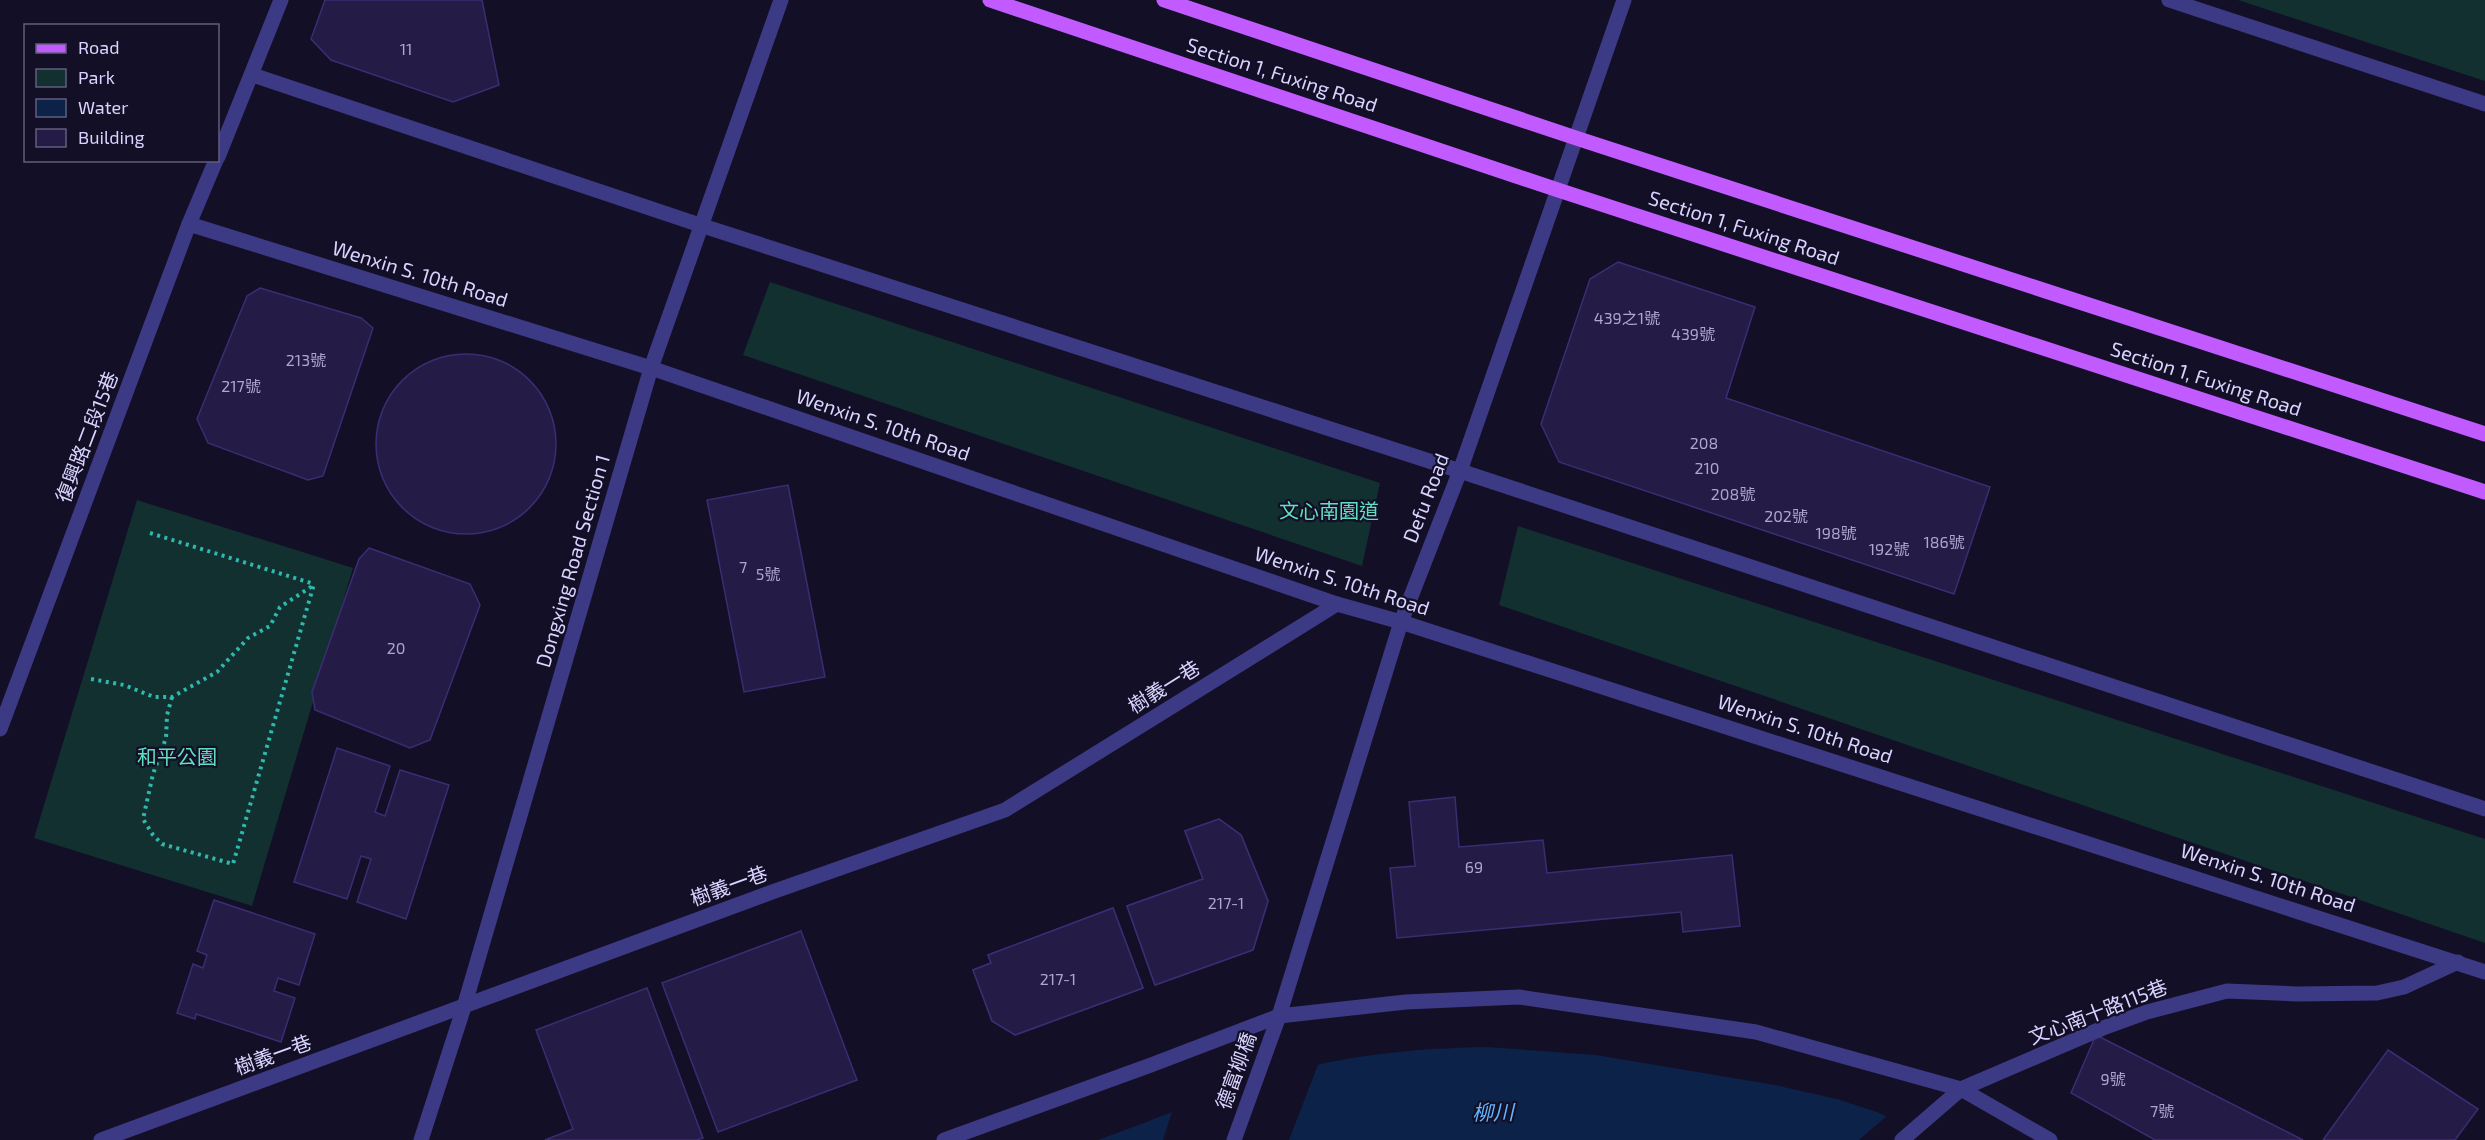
<svg xmlns="http://www.w3.org/2000/svg" width="2485" height="1140" font-family="'Exo 2','Noto Sans TC',sans-serif">
<style>
.green{fill:#12302f}
.water{fill:#0c2248}
.pier{fill:#130f26}
.building{fill:#241b47;stroke:#3b2d73;stroke-width:1.5}
.lines{fill:none;stroke-linecap:round;stroke-linejoin:round}
.path{stroke:#2fb8b0;stroke-width:4;stroke-dasharray:3 4.5;stroke-linecap:butt}
.service{stroke:#3d3a85;stroke-width:15}
.minor{stroke:#3d3a85;stroke-width:15}
.tertiary{stroke:#3d3a85;stroke-width:15}
.primary{stroke:#c25bff;stroke-width:15}
.labels{text-anchor:middle;stroke-width:4.5;stroke-linejoin:round;paint-order:stroke}
.number-label{font-size:16px;fill:#aca6d1}
.street-label{font-size:20px;fill:#d9d4ff;stroke:#130f26}
.park-label{font-size:20px;fill:#5fe0c0;stroke:#130f26}
.water-label{font-size:21px;font-style:italic;fill:#62b6ff;stroke:#130f26}
</style>
<rect width="100%" height="100%" fill="#130f26"/>
<g class="green">
<path d="M2238,0H2485V81Z"/>
<path d="M770,282L1380,483L1362,566L743,355Z"/>
<path d="M137,500L353,568L252,906L34,838Z"/>
<path d="M1518,526L2485,839V943L1499,605Z"/>
</g>
<path class="water" d="M1487,1047L1596,1055L1775,1085L1837,1099L1877,1112L1939,1140H1098C1162,1117 1226,1089 1292,1071C1355,1054 1422,1048 1487,1047Z"/>
<g class="pier">
<path d="M1319,1062L1289,1140H1163L1173,1109L1291,1068Z"/>
<path d="M1889,1114L1936,1135L1942,1140H1859Z"/>
</g>
<g class="building">
<path d="M325,0H482L499,85L453,102L331,60L311,39Z"/>
<path d="M1618,262L1755,307L1726,398L1990,487L1954,594L1559,462L1541,424L1590,279Z"/>
<path d="M260,288L361,318L373,328L323,476L308,480L208,443L197,419L247,296Z"/>
<circle cx="466" cy="444" r="90"/>
<path d="M788,485L825,677L744,692L707,500Z"/>
<path d="M369,548L470,584L480,605L430,740L410,748L315,710L312,692L359,559Z"/>
<path d="M337,748L390,766L375,812L385,816L400,770L449,785L406,919L357,902L371,859L361,856L347,899L294,882Z"/>
<path d="M1455,797L1459,847L1543,840L1547,873L1732,855L1740,926L1683,932L1681,912L1397,938L1390,868L1415,866L1409,802Z"/>
<path d="M1219,819L1241,835L1268,901L1253,950L1155,985L1127,906L1203,879L1185,831Z"/>
<path d="M1219,819L1241,835L1268,901L1253,950L1155,985L1127,906L1203,879L1185,831Z"/>
<path d="M214,900L315,934L299,985L278,978L274,991L295,998L281,1042L196,1014L195,1019L177,1013L193,964L203,968L207,955L197,951Z"/>
<path d="M1113,908L1143,988L1015,1035L992,1021L973,970L991,963L988,955Z"/>
<path d="M1113,908L1143,988L1015,1035L992,1021L973,970L991,963L988,955Z"/>
<path d="M801,931L857,1080L718,1132L662,983Z"/>
<path d="M647,988L703,1138L697,1140H545L573,1129L536,1030Z"/>
<path d="M2096,1035L2303,1140H2155L2071,1093Z"/>
<path d="M2388,1050L2478,1109L2455,1140H2323Z"/>
</g>
<g class="lines">
<g class="path">
<path d="M150,533L314,584"/>
<path d="M91,679L124,685L154,697H172L217,672L248,638L270,626L280,607L314,585"/>
<path d="M172,697L167,715L166,738L153,774L143,819L153,835L162,844L233,864L314,584"/>
</g>
<g class="service">
<path d="M1961,1089L2050,1140"/>
<path d="M101,1140L775,891L1005,810L1337,604"/>
<path d="M944,1140L1151,1065L1279,1016"/>
</g>
<g class="minor">
<path d="M2169,0L2485,104"/>
<path d="M253,75L700,225L1460,471L2485,809"/>
<path d="M218,157L281,0"/>
<path d="M189,224L651,368L1337,604L1401,622L2485,972"/>
<path d="M0,729L189,224L216,160"/>
<path d="M1279,1016L1406,1002L1519,997L1756,1032L1961,1089"/>
<path d="M1234,1140L1279,1016L1401,622L1460,471L1624,0"/>
<path d="M1902,1140L1961,1089L2103,1028L2147,1012L2227,991L2297,994L2377,993L2404,987L2458,962"/>
</g>
<path class="tertiary" d="M421,1140L464,1007L651,368L781,0"/>
<g class="primary">
<path d="M990,0L1558,190L2485,492"/>
<path d="M1164,0L1576,138L2485,434"/>
</g>
</g>
<g class="labels">
<g class="number-label">
<text x="406" y="55">11</text>
<text x="1627" y="324">439之1號</text>
<text x="1693" y="340">439號</text>
<text x="306" y="366">213號</text>
<text x="241" y="392">217號</text>
<text x="1704" y="449">208</text>
<text x="1707" y="474">210</text>
<text x="1733" y="500">208號</text>
<text x="1786" y="522">202號</text>
<text x="1836" y="539">198號</text>
<text x="1944" y="548">186號</text>
<text x="1889" y="555">192號</text>
<text x="743" y="573">7</text>
<text x="768" y="580">5號</text>
<text x="396" y="654">20</text>
<text x="1474" y="873">69</text>
<text x="1226" y="909">217-1</text>
<text x="1058" y="985">217-1</text>
<text x="2113" y="1085">9號</text>
<text x="2162" y="1117">7號</text>
</g>
<g class="street-label">
<text transform="translate(1282 75) rotate(18)" y="7">Section 1, Fuxing Road</text>
<text transform="translate(1744 228) rotate(18)" y="7">Section 1, Fuxing Road</text>
<text transform="translate(420 274) rotate(17)" y="7">Wenxin S. 10th Road</text>
<text transform="translate(2206 379) rotate(18)" y="7">Section 1, Fuxing Road</text>
<text transform="translate(883 425) rotate(19)" y="7">Wenxin S. 10th Road</text>
<text transform="translate(87 437) rotate(-69)" y="7">復興路二段15巷</text>
<text transform="translate(1426 498) rotate(-69)" y="7">Defu Road</text>
<text transform="translate(573 561) rotate(-74)" y="7">Dongxing Road Section 1</text>
<text transform="translate(1342 581) rotate(18)" y="7">Wenxin S. 10th Road</text>
<text transform="translate(1164 687) rotate(-32)" y="7">樹義一巷</text>
<text transform="translate(1805 729) rotate(18)" y="7">Wenxin S. 10th Road</text>
<text transform="translate(2268 878) rotate(18)" y="7">Wenxin S. 10th Road</text>
<text transform="translate(729 886) rotate(-20)" y="7">樹義一巷</text>
<text transform="translate(2098 1012) rotate(-21)" y="7">文心南十路115巷</text>
<text transform="translate(273 1055) rotate(-20)" y="7">樹義一巷</text>
<text transform="translate(1236 1071) rotate(-70)" y="7">德富柳橋</text>
</g>
<g class="park-label">
<text x="1329" y="518">文心南園道</text>
<text x="177" y="764">和平公園</text>
</g>
<g class="water-label">
<text transform="translate(1493 1113) rotate(-1)" y="7">柳川</text>
</g>
</g>
<rect x="24" y="24" width="195" height="138" fill="#130f26" stroke="#625e7d" stroke-width="1.5"/>
<rect x="36" y="44" width="30" height="9" fill="#c25bff" stroke="#625e7d" stroke-width="1.5"/>
<text x="78" y="54" font-size="18" fill="#d9d4ff">Road</text>
<rect x="36" y="69" width="30" height="18" fill="#12302f" stroke="#625e7d" stroke-width="1.5"/>
<text x="78" y="84" font-size="18" fill="#d9d4ff">Park</text>
<rect x="36" y="99" width="30" height="18" fill="#0c2248" stroke="#625e7d" stroke-width="1.5"/>
<text x="78" y="114" font-size="18" fill="#d9d4ff">Water</text>
<rect x="36" y="129" width="30" height="18" fill="#241b47" stroke="#625e7d" stroke-width="1.5"/>
<text x="78" y="144" font-size="18" fill="#d9d4ff">Building</text>
</svg>
